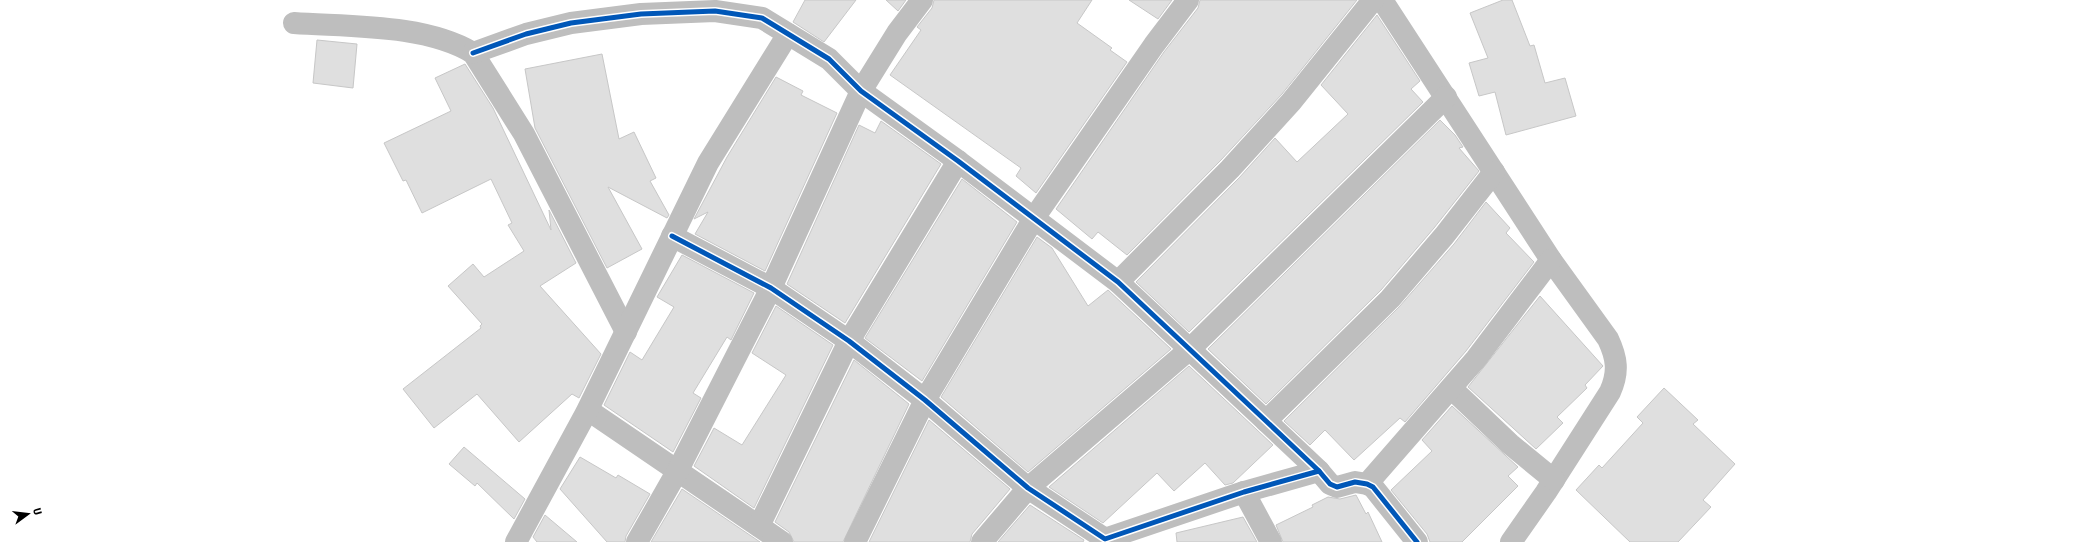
<svg xmlns="http://www.w3.org/2000/svg" width="2086" height="542" font-family="'Fira Sans Condensed',sans-serif">
<style>
.building{fill:#dfdfdf;stroke:#c7c7c7}
.lines{fill:none;stroke-linecap:round;stroke-linejoin:round}
.street{stroke:#bebebe;stroke-width:22}
.cycleway-casing{stroke:#fff;stroke-width:8}
.cycleway{stroke:#0057b8;stroke-width:5}
</style>
<rect width="100%" height="100%" fill="#fff"/>
<g class="building">
<path d="M805,0H856L824,42L793,22Z"/>
<path d="M886,0H906L898,11Z"/>
<path d="M934,0H1092L1077,23L1112,48L1110,50L1127,62L1036,193L1016,176L1021,168L890,75L921,30L917,27L932,8Z"/>
<path d="M1129,0H1172L1158,19Z"/>
<path d="M1200,0H1357L1282,94L1221,160L1127,255L1098,232L1092,239L1056,209L1164,52L1198,8Z"/>
<path d="M1503,0H1512L1530,46L1534,45L1545,83L1565,78L1576,116L1506,135L1495,92L1479,96L1469,63L1488,58L1470,13Z"/>
<path d="M1377,15L1420,81L1411,89L1423,102L1189,332L1136,282L1239,178L1275,138L1297,162L1348,114L1321,85Z"/>
<path d="M317,40L357,44L353,88L313,83Z"/>
<path d="M602,54L619,139L634,132L656,178L650,181L669,215L667,218L608,187L642,249L607,268L535,128L525,69Z"/>
<path d="M465,64L493,108L551,230L549,210L576,263L540,286L601,354L579,398L572,394L519,442L477,394L434,428L403,389L481,328L480,326L482,324L448,286L473,264L484,277L524,251L508,225L512,223L491,179L422,213L406,180L403,181L384,143L451,111L435,78Z"/>
<path d="M776,77L803,91L801,95L837,113L765,271L695,234L708,212L694,219L727,157Z"/>
<path d="M1440,120L1455,135L1463,147L1459,148L1479,171L1434,228L1381,290L1266,404L1208,349Z"/>
<path d="M881,121L941,164L845,323L787,284L859,125L875,133Z"/>
<path d="M962,179L1017,222L922,381L865,338Z"/>
<path d="M1486,202L1510,228L1506,233L1534,262L1466,351L1405,422L1400,418L1354,460L1325,430L1310,445L1284,421L1399,307L1454,244Z"/>
<path d="M1037,237L1052,248L1088,306L1108,290L1171,349L1028,472L941,397Z"/>
<path d="M682,255L754,293L731,340L727,337L693,393L701,398L673,452L604,405L630,352L642,360L674,307L657,297Z"/>
<path d="M1540,296L1603,366L1585,385L1587,388L1557,417L1563,423L1536,449L1468,387Z"/>
<path d="M776,306L833,345L754,508L694,466L714,428L742,445L786,375L752,353Z"/>
<path d="M854,360L909,404L843,542H794L789,532L775,522Z"/>
<path d="M1189,366L1273,445L1233,483L1225,485L1205,463L1174,491L1157,473L1103,523L1049,487Z"/>
<path d="M1664,388L1698,420L1693,424L1735,464L1703,500L1711,507L1678,542H1630L1576,490L1599,465L1602,468L1643,423L1637,417Z"/>
<path d="M1452,406L1518,467L1508,476L1518,486L1462,542H1430L1427,534L1391,490L1432,451L1422,440Z"/>
<path d="M929,420L1010,489L972,534L970,542H869Z"/>
<path d="M464,447L525,499L514,519L477,483L475,486L449,464Z"/>
<path d="M580,457L616,478L618,475L650,494L626,536L625,542H607L560,489Z"/>
<path d="M682,489L760,542H651Z"/>
<path d="M1356,495L1366,514L1368,512L1382,542H1283L1276,525L1313,507L1312,505L1328,497L1340,499Z"/>
<path d="M1030,505L1084,540L1083,542H998Z"/>
<path d="M545,515L577,542H537L533,537Z"/>
<path d="M1243,517L1257,542H1177L1176,533Z"/>
</g>
<g class="lines">
<g class="street">
<path d="M1382,0L1551,260L1608,339C1617,358 1619,372 1610,392L1546,492L1511,542"/>
<path d="M294,23C349,27 425,24 473,53L524,134L626,332"/>
<path d="M473,53L526,34L571,23L641,14L715,11L762,18L829,59L861,91L958,161L1118,282L1266,421L1319,471L1330,484L1337,487L1355,482L1367,484L1373,487L1417,542"/>
<path d="M672,236L771,288L849,341L925,400L1028,488L1105,539L1244,492L1319,471"/>
<path d="M1118,282L1230,169L1291,102L1373,0"/>
<path d="M1451,388L1510,444L1554,480"/>
<path d="M588,410L782,542"/>
<path d="M1266,421L1390,299L1444,236L1494,172"/>
<path d="M1367,484L1476,359L1551,260"/>
<path d="M1244,492L1271,542"/>
<path d="M759,526L849,341L958,161"/>
<path d="M516,542L586,413L708,163L788,34"/>
<path d="M637,542L678,470L771,288L861,91L897,33L922,0"/>
<path d="M855,542L925,400L1034,218L1154,45L1188,0"/>
<path d="M982,542L1028,488L1190,349L1446,97"/>
</g>
<g class="cycleway-casing">
<g id="cycleway">
<path d="M473,53L526,34L571,23L641,14L715,11L762,18L829,59L861,91L958,161L1118,282L1266,421L1319,471L1330,484L1337,487L1355,482L1367,484L1373,487L1417,542"/>
<path d="M672,236L771,288L849,341L925,400L1028,488L1105,539L1244,492L1319,471"/>
</g>
</g>
<use href="#cycleway" class="cycleway"/>
</g>
<g transform="translate(28 514) rotate(75)" stroke="#ffffff" stroke-width="3" paint-order="stroke">
<path d="M0-3L7 15L0 10L-7 15Z" fill="#000000"/>
<text y="-6" font-size="11" font-weight="bold" text-anchor="middle" fill="#000000">U</text>
</g>
</svg>
